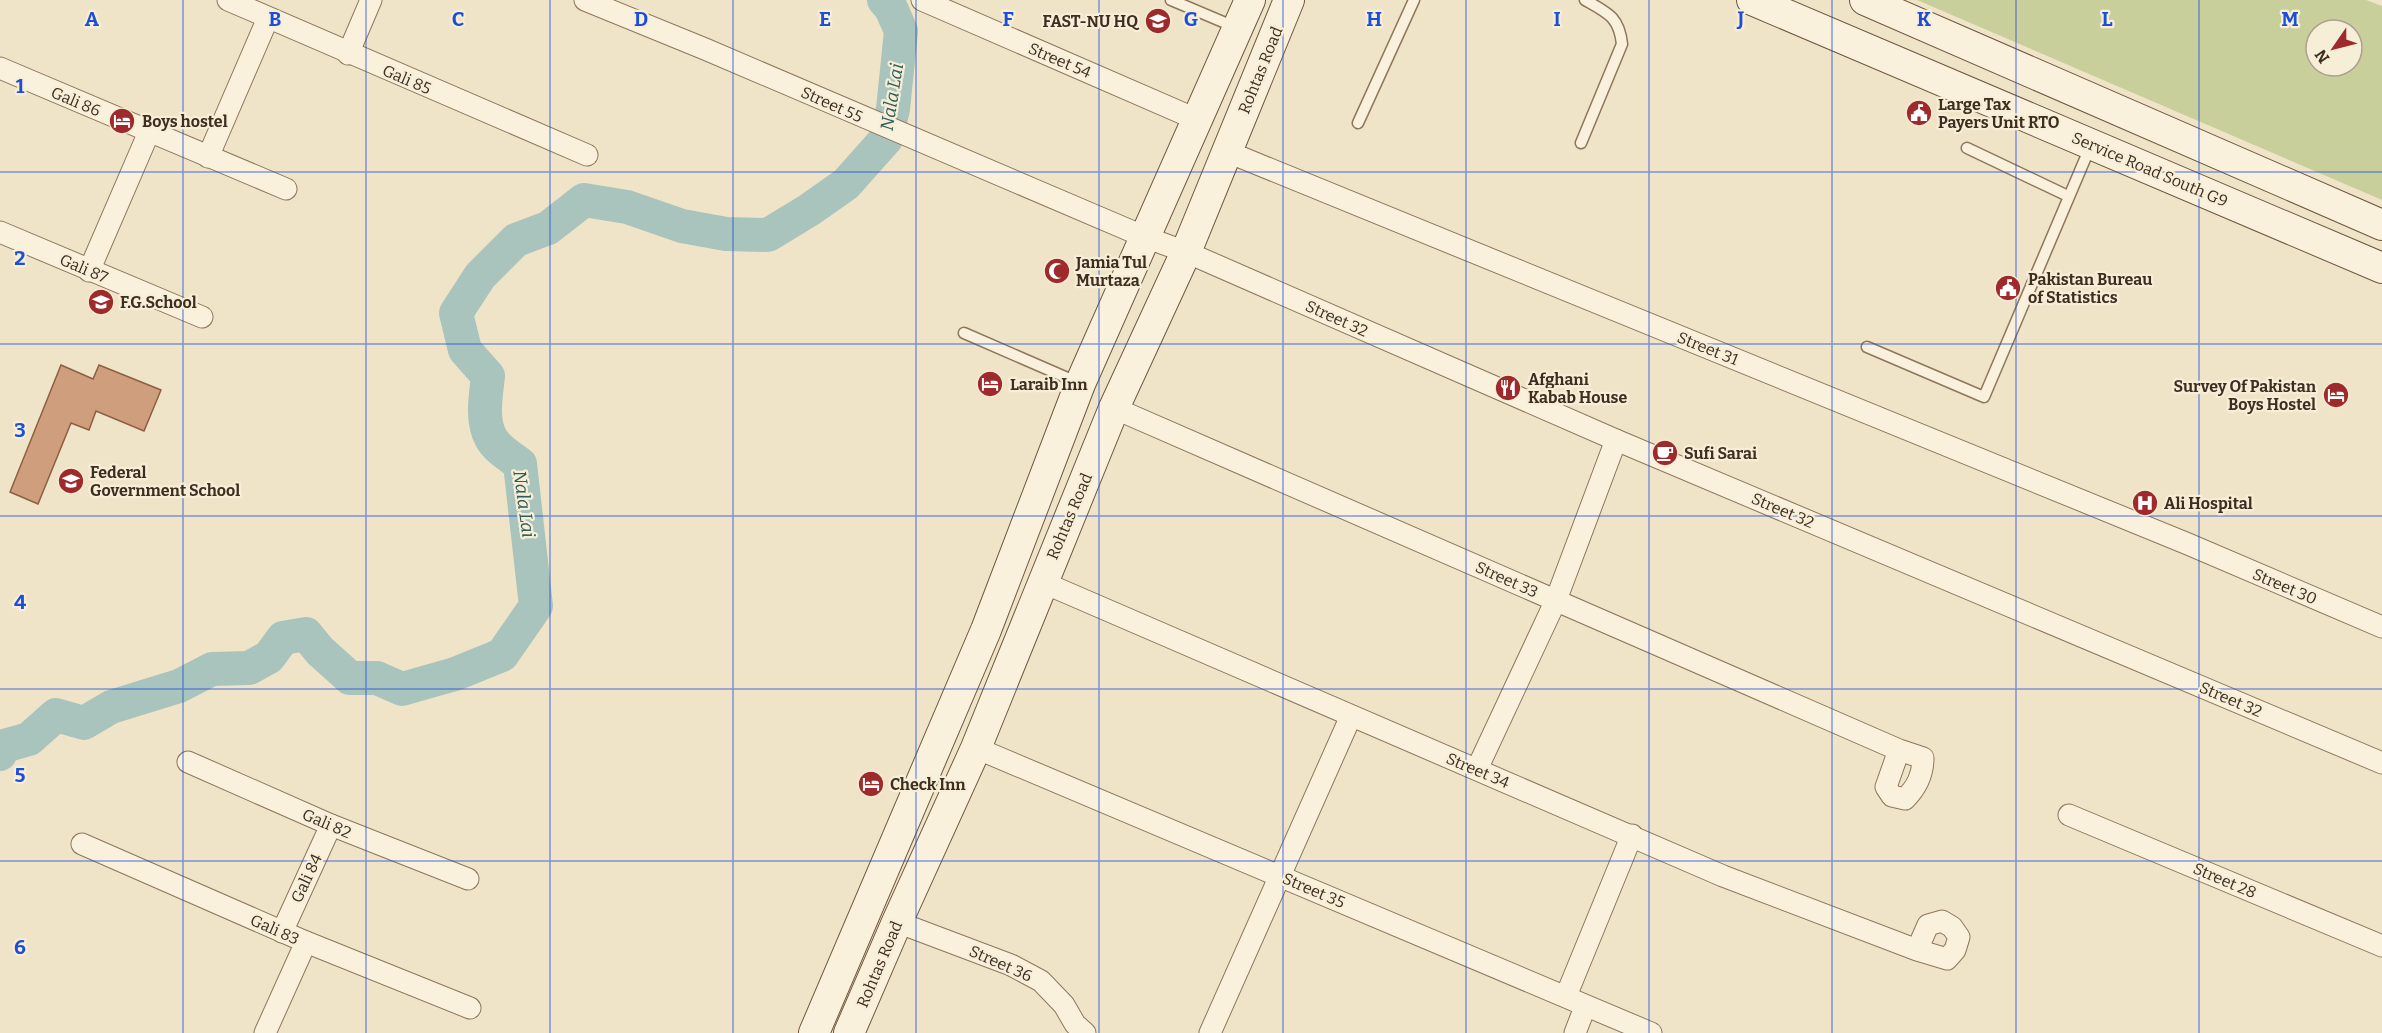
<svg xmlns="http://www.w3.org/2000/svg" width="2382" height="1033" font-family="Bitter,serif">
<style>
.green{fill:#c9cf9b;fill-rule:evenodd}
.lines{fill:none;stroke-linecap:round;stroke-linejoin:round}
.river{stroke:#a9c4bc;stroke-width:34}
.building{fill:#cf9f7d;stroke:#8d5f41;stroke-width:1.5}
.service-casing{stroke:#8d765c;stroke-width:13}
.minor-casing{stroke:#8d765c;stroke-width:23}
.secondary-casing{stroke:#6f573f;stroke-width:32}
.service{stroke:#faf1dc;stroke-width:10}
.minor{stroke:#faf1dc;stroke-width:21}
.secondary{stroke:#faf1dc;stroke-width:30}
.grid{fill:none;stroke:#1d4ed8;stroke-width:1.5;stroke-opacity:0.55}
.labels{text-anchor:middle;stroke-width:4.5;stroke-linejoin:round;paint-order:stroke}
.poi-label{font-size:16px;font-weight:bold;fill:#3d2e20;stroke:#f7eed8;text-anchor:start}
.street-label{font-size:16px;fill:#3d2e20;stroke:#f7eed8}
.water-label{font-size:18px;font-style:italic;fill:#2f5d5a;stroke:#f7eed8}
.grid-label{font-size:20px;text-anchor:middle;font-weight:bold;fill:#1d4ed8;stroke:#f7eed8;stroke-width:4.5;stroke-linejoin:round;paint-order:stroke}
</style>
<rect width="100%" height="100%" fill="#f0e4c8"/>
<path class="green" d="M1917,0H2366L2382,6V200ZM2316,30H2352V66H2316Z"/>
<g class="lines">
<path class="river" d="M0,754L1,747L29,739L56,715L84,723L111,707L179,686L212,669L249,668L269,657L283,638L306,634L320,651L350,678H377L402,689L455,674L502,655L536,606L520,464C511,457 497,449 491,438C481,420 486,395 488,376L465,350L456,313L480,276L516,240L548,228L584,200L627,207L682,226L726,234L768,235L809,210L846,184L886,139L893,109L901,31L891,8L884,0"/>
</g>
<path class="building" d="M61,365L93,379L99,365L161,390L144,431L96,411L89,430L71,423L38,504L10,492Z"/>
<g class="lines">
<g class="service-casing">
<g id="service">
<path d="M1171,0L1235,27"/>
<path d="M1358,123L1414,0"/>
<path d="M1581,143L1622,44C1619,17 1608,13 1585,0"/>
<path d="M1967,148L2068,196"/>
<path d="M964,333L1079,383"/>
<path d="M1867,347L1984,397L2091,145"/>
</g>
</g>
<g class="minor-casing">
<g id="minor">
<path d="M228,0L587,155"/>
<path d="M585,0L705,49L1145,237L1186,252L1616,440L2382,763"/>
<path d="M922,0L1198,120"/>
<path d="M348,54L371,0"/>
<path d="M0,68L286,189"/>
<path d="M1228,152L2188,544L2382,627"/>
<path d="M208,157L268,18"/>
<path d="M0,232L202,317"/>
<path d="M89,271L149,132"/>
<path d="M1114,408L1899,750L1923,758C1923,775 1917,787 1905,799L1892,796L1886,787L1899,750"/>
<path d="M1042,582L1723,876L1917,950L1947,959L1955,950L1959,937L1952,927L1942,921L1928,925L1917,950"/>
<path d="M976,748L1651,1033"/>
<path d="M188,762L331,825L468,879"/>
<path d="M1477,769L1556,600L1616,440"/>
<path d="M2069,815L2382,946"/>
<path d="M82,844L306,942L470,1008"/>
<path d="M897,922L1011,965L1041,981L1064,1005L1075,1024L1085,1033"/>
<path d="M282,932L331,825"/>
<path d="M1566,996L1632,835"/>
<path d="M265,1033L306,942"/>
<path d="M1210,1033L1351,716"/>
<path d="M1575,1033L1585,1007"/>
</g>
</g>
<g class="secondary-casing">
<g id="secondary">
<path d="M1752,0L2382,268"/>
<path d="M1865,0L2382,225"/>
<path d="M814,1033L986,630L1080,384L1250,0"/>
<path d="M849,1033L897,922L976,748L1114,408L1186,252L1289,0"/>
</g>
</g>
<use href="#service" class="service"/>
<use href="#minor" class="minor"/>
<use href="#secondary" class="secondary"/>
</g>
<path class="grid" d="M183,0V1033M366,0V1033M550,0V1033M733,0V1033M916,0V1033M1099,0V1033M1283,0V1033M1466,0V1033M1649,0V1033M1832,0V1033M2016,0V1033M2199,0V1033M0,172H2382M0,344H2382M0,516H2382M0,689H2382M0,861H2382"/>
<defs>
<g id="university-disc" transform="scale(1.35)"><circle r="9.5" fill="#9e2a2b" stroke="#f7eed8"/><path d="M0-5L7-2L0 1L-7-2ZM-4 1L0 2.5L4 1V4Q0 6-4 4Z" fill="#fff"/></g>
<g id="civic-disc" transform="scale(1.35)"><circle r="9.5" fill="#9e2a2b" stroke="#f7eed8"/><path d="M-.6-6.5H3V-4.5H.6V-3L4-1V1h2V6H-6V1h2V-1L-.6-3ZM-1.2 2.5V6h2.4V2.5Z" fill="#fff"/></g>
<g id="hotel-disc" transform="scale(1.35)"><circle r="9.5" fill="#9e2a2b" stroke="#f7eed8"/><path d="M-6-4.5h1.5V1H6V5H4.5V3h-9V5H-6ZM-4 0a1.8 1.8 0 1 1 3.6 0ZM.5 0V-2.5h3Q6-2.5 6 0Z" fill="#fff"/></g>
<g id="mosque-disc" transform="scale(1.35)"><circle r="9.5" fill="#9e2a2b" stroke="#f7eed8"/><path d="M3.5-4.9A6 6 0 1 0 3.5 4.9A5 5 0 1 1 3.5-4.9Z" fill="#fff"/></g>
<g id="school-disc" transform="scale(1.35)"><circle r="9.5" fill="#9e2a2b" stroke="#f7eed8"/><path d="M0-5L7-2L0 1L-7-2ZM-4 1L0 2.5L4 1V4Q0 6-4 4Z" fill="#fff"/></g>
<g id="restaurant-disc" transform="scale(1.35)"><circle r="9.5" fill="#9e2a2b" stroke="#f7eed8"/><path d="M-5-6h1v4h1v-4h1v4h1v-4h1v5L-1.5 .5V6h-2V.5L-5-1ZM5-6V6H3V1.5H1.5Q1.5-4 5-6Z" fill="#fff"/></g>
<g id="cafe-disc" transform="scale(1.35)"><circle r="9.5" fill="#9e2a2b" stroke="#f7eed8"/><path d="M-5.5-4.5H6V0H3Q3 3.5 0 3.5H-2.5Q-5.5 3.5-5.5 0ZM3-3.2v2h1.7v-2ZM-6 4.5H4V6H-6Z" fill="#fff"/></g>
<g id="hospital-disc" transform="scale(1.35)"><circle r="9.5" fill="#9e2a2b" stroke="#f7eed8"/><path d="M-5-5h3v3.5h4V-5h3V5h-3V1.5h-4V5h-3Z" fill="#fff"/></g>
</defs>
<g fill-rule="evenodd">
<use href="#university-disc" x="1158" y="21"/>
<use href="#civic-disc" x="1919" y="113"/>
<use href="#hotel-disc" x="122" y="121"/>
<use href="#mosque-disc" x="1057" y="271"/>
<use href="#civic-disc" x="2008" y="288"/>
<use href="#school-disc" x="101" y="302"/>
<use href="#hotel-disc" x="990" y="384"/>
<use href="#restaurant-disc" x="1508" y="388"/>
<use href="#hotel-disc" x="2336" y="395"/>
<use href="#cafe-disc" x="1665" y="453"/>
<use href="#school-disc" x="71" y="481"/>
<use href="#hospital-disc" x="2145" y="503"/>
<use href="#hotel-disc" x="871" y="784"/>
</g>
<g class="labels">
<g class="poi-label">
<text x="1138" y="27" text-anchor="end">FAST-NU HQ</text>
<text x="1938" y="110">Large Tax<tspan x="1938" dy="18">Payers Unit RTO</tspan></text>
<text x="142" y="127">Boys hostel</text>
<text x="1076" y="268">Jamia Tul<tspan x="1076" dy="18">Murtaza</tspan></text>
<text x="2028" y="285">Pakistan Bureau<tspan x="2028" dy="18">of Statistics</tspan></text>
<text x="120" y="308">F.G.School</text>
<text x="1528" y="385">Afghani<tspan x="1528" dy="18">Kabab House</tspan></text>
<text x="1010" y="390">Laraib Inn</text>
<text x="2316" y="392" text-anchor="end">Survey Of Pakistan<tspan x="2316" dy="18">Boys Hostel</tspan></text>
<text x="1684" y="459">Sufi Sarai</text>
<text x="90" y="478">Federal<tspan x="90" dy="18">Government School</tspan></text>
<text x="2164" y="509">Ali Hospital</text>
<text x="890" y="790">Check Inn</text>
</g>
<g class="street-label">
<text transform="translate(1060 60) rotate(23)" y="6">Street 54</text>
<text transform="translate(1260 70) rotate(-68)" y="6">Rohtas Road</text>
<text transform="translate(407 79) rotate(23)" y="6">Gali 85</text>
<text transform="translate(76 101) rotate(23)" y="6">Gali 86</text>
<text transform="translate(832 104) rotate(24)" y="6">Street 55</text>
<text transform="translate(2150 169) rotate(23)" y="6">Service Road South G9</text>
<text transform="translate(84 268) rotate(23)" y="6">Gali 87</text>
<text transform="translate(1337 318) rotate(24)" y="6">Street 32</text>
<text transform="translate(1708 348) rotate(22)" y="6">Street 31</text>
<text transform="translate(1783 510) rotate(23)" y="6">Street 32</text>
<text transform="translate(1069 516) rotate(-67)" y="6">Rohtas Road</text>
<text transform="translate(1507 579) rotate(24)" y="6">Street 33</text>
<text transform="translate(2285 586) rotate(23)" y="6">Street 30</text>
<text transform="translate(2231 699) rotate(23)" y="6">Street 32</text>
<text transform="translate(1478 770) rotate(23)" y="6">Street 34</text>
<text transform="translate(327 823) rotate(23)" y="6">Gali 82</text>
<text transform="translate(306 878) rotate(-65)" y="6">Gali 84</text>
<text transform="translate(2225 880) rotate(23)" y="6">Street 28</text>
<text transform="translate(1314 890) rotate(23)" y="6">Street 35</text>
<text transform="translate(275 929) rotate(24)" y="6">Gali 83</text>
<text transform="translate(1001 963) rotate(24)" y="6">Street 36</text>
<text transform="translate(879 964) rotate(-67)" y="6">Rohtas Road</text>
</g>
<g class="water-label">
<text transform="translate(892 97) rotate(-81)" y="6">Nala Lai</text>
<text transform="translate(524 504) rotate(82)" y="6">Nala Lai</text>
</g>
</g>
<g class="grid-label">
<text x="92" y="26">A</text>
<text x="275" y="26">B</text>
<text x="458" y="26">C</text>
<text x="641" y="26">D</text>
<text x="825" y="26">E</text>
<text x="1008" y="26">F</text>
<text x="1191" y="26">G</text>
<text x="1374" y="26">H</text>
<text x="1557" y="26">I</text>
<text x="1741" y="26">J</text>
<text x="1924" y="26">K</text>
<text x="2107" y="26">L</text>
<text x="2290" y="26">M</text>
<text x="20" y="93">1</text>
<text x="20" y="265">2</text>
<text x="20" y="437">3</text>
<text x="20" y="609">4</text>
<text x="20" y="782">5</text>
<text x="20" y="954">6</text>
</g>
<g transform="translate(2334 48) rotate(235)"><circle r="28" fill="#f7eed8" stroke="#ada18e" stroke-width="1.5"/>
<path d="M0-4.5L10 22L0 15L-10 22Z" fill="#9e2a2b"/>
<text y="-9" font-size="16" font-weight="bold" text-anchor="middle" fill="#3d2e20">N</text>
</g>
</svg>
